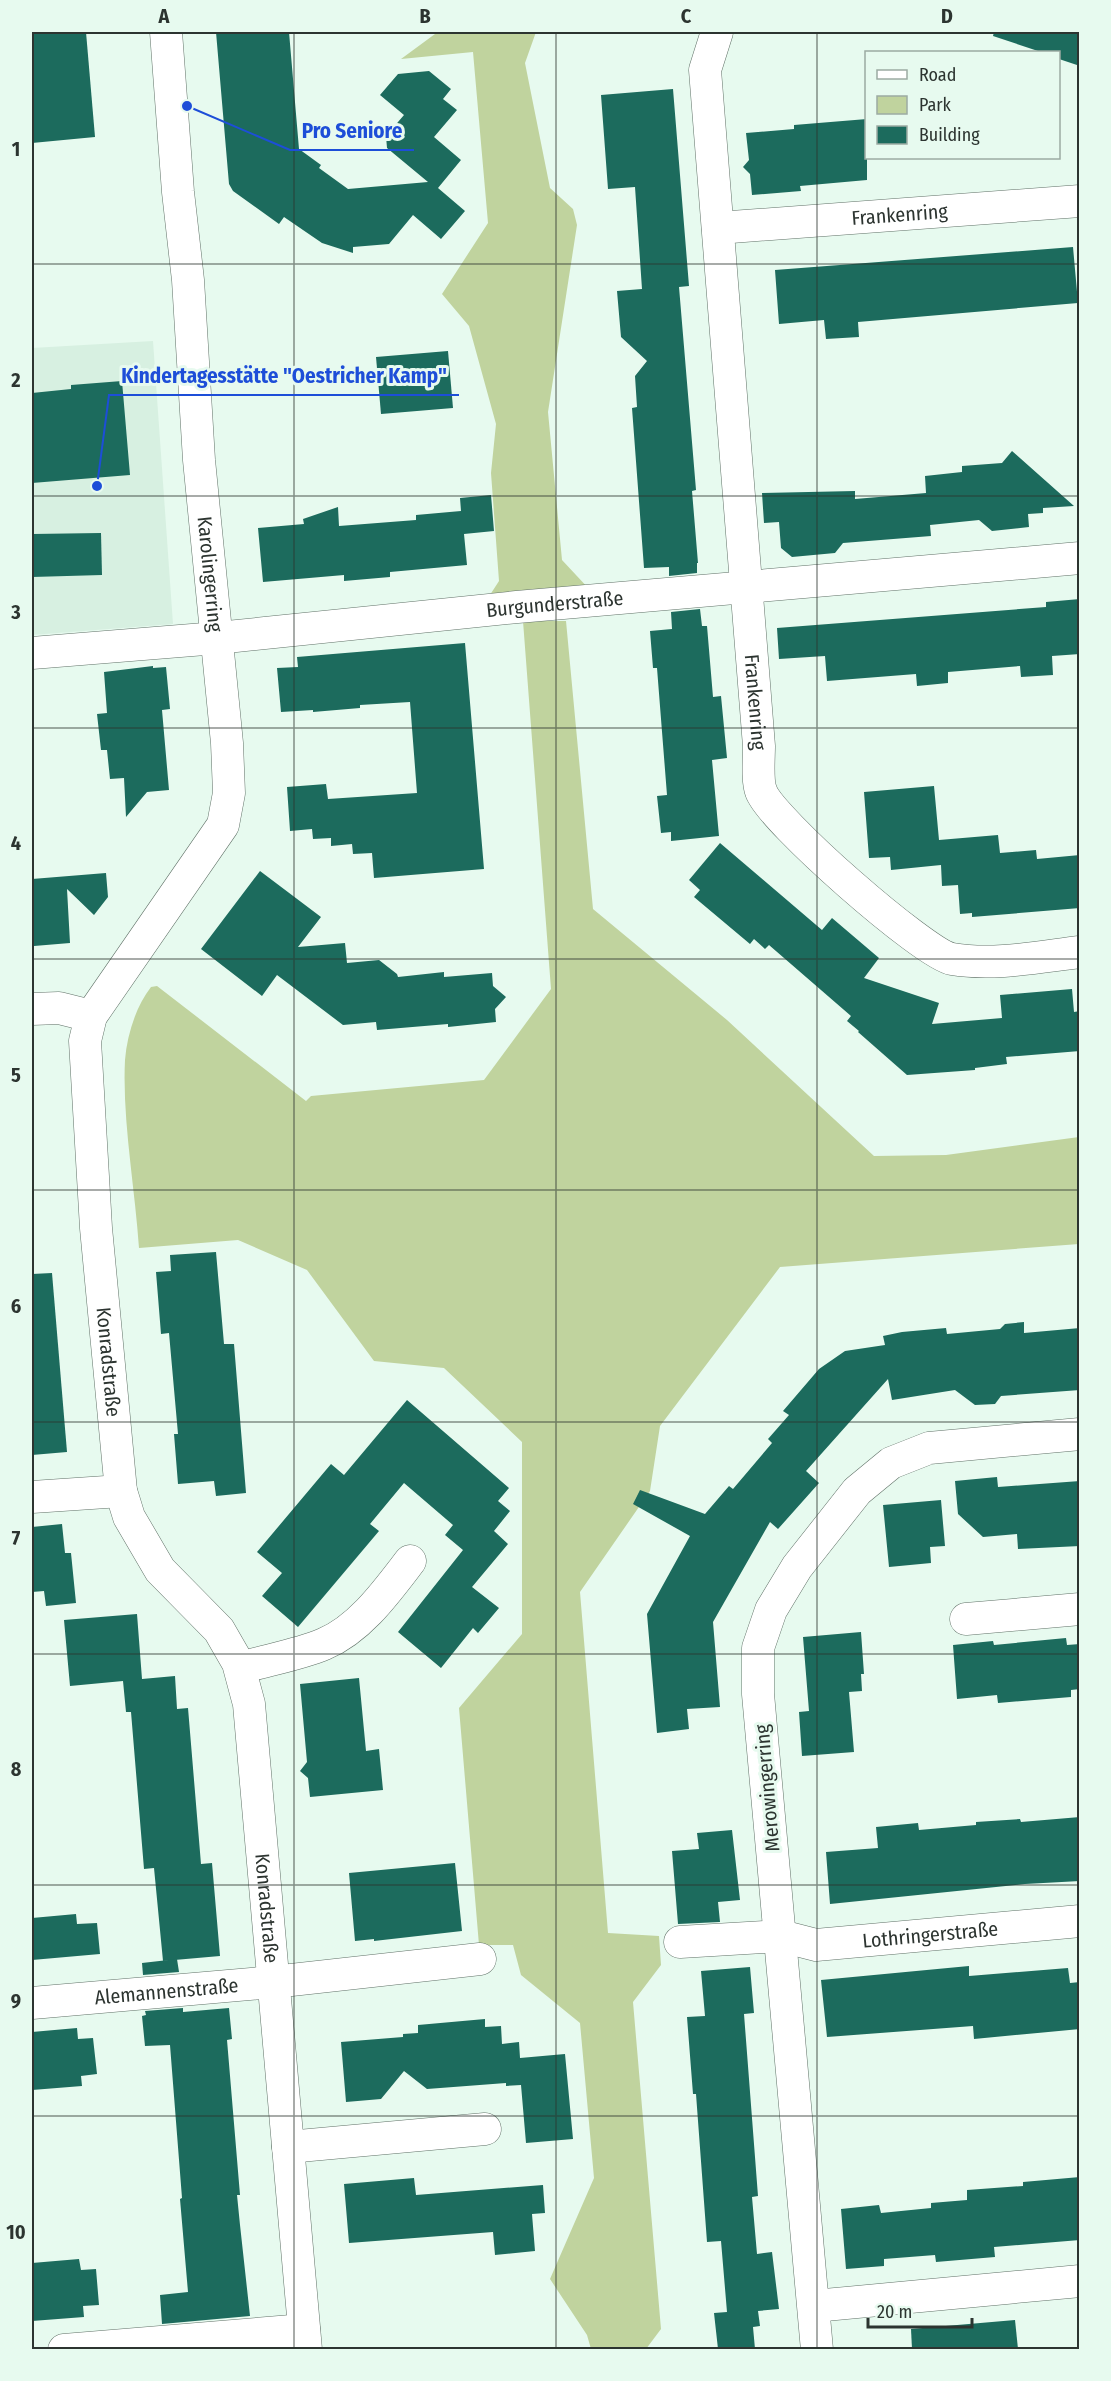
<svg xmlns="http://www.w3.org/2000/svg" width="1111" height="2381" font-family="'Fira Sans Condensed',sans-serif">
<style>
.built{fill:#d7f0e1}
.green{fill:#c0d39e}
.building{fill:#1c6b5d}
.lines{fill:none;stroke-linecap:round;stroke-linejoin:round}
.street-casing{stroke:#617268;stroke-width:33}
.street{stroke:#fff;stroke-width:32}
.grid{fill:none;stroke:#2c3430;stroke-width:1.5;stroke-opacity:0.55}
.labels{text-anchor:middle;stroke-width:6;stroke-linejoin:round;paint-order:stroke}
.street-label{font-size:20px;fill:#2c3430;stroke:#e7faef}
.leader{fill:none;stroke:#1d4ed8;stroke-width:2}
.callout-dot{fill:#1d4ed8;stroke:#e7faef;stroke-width:2}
.callout-label{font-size:21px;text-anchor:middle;font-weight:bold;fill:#1d4ed8;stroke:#e7faef;stroke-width:6;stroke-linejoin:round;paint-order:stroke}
.neatline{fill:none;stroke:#2c3430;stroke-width:2}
.grid-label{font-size:20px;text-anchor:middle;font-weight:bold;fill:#2c3430}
</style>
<rect width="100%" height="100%" fill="#e7faef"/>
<path class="built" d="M153,341L173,624L32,635V348Z"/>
<g class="green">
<path d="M433,32H536L525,63L550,188L573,209L577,225L548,412L562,560L590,590L488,598L499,581L491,473L496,424L469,326L442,294L488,223L473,52L401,59L435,34Z"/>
<path d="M523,621H566L593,909L727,1020L874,1156L946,1155L1079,1137V1244L780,1267L660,1426L650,1491L580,1592L608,1933L659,1936L661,1965L633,2002L661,2329L646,2349H591L587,2335L550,2279L594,2178L580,2023L521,1975L513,1945H479L459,1708L522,1634V1442L444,1368L374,1361L307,1270L238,1240L139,1248C135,1188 122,1119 125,1060C127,1035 136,1006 151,987L157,986L306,1101L311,1096L484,1080L551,989Z"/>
</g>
<g class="building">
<path d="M32,32H86L95,137L32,143Z"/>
<path d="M216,32H289L299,149L321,165L319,168L348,189L428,182L387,148L386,136L404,115L380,95L398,74L429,71L451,89L443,99L457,110L434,137L461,160L438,188L465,211L441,239L413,215L389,244L353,247V253L322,243L284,217L279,224L233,191L229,184Z"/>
<path d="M994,32H1080V66L1059,59V52H1041L993,36Z"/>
<path d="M673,89L689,286L679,287L696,490L692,491L698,563H697V573L669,576V567L644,568L632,408L637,407L635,376L647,361L621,337L617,291L642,289L635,187L608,189L601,95Z"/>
<path d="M867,119V180L800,186L801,191L752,195L750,174L743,167L749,160L746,133L794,129V125Z"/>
<path d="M1073,247L1078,303L858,322L859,337L826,339L824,320L779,324L775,270Z"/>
<path d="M448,351L453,408L381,414L376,357Z"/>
<path d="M122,381L130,475L32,483V393L71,389V385Z"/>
<path d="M1012,451L1074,506L1043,508V513L1028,514L1029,527L992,531L979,520L930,525L931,536L843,543L835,553L792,557L781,548L779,522L764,523L762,493L855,491V499L926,493L925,476L962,472V466L1002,463Z"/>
<path d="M491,495L494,531L464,534L467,565L390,572V577L344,581V575L263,582L258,528L304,524L303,519L338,507L339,526L416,520V515L461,511L460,498Z"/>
<path d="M101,533L102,575L32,577V534Z"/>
<path d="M1080,599V654L1052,656L1053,675L1021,677L1020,666L948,672V683L917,686L916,674L827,681L825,656L779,659L777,628L1046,607V602Z"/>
<path d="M700,609L702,626H707L713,697L721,696L727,758L712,760L719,836L671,841V832L661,833L657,796L667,795L657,668H653L650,631L672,629L671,612Z"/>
<path d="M465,643L484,869L374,878L372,853L353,854L352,844L331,846V838L313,839L312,829L290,831L287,787L326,784L328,799L417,793L410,702L360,705V708L313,712V710L281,712L277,668L298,667L297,657Z"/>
<path d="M153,666V668L166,667L170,709L162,710L169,790L147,792L126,817L124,778L110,779L107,750H101L97,714L107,713L104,672Z"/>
<path d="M934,786L939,840L998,835L1000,853L1036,850L1037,859L1080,855V908L972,917V913L960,914L958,885L942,886L941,865L891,870L890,857L869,858L864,792Z"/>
<path d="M720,843L822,930L832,918L879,958L864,978L939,1003L932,1024L1002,1018L1000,995L1072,989L1074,1012L1080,1011V1051L1006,1057L1007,1064L975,1068V1070L907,1075L858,1032L859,1031L847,1021L851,1016L769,945L765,949L754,939L750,944L694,897L700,890L689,880Z"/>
<path d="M260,871L321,917L298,947L345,943L347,963L379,960L397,974L398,977L444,972V977L492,973L493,986L506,997L495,1009L496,1022L448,1027V1024L377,1030L376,1022L343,1025L277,975L262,996L201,949Z"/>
<path d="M106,873L108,897L94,915L67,889L70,943L34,946L32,879Z"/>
<path d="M216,1252L224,1344H234L246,1493L216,1496L214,1481L178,1484L174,1434H178L169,1333L161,1334L156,1272L171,1271L170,1255Z"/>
<path d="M52,1273L67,1452L32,1455V1274Z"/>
<path d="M1024,1322V1333L1080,1328V1390L1001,1396L995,1404L975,1405L955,1390L892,1400L888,1379L806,1471L819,1483L778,1529L770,1522L713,1622L720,1707L687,1709L689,1729L657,1733L647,1614L690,1536L633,1504L640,1490L705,1514L729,1486L733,1489L772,1443L768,1439L789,1415L783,1411L819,1369L845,1351L885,1345L883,1336L902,1332L946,1328L947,1334L1000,1329L1005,1324Z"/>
<path d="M407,1400L509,1488L498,1501L510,1511L494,1531L508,1544L472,1587L499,1608L478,1633L473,1628L441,1668L398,1632L463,1550L445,1535L453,1525L404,1483L370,1524L379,1531L298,1627L262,1596L282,1573L257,1552L331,1464L344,1475Z"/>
<path d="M997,1477L998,1487L1080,1481V1546L1018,1549L1017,1534L983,1537L958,1514L955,1481Z"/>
<path d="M941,1500L945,1546L930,1547L931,1563L889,1567L883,1505Z"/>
<path d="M62,1524L65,1553H71L76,1603L46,1606L44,1591L32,1592V1527Z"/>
<path d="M137,1614L142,1679L175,1676L177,1709L188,1708L201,1864L212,1863L220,1956L163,1961L154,1868L144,1869L131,1712H126L123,1681L70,1686L64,1620Z"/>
<path d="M861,1632L864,1674H861L862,1691L849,1692L854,1752L802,1756L799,1712L809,1711L803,1637Z"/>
<path d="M1066,1638L1067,1645L1080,1644V1689L1071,1690V1697L998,1703L997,1695L957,1699L953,1645L993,1641L994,1645Z"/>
<path d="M359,1678L366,1751L379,1749L383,1790L310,1797L308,1778L300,1771L307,1762L300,1684Z"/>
<path d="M1080,1817V1881L1025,1884L830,1904L826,1852L878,1848L876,1827L918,1823L919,1830L976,1825V1822L1020,1819L1021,1822Z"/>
<path d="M732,1830L740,1900L718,1902L720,1922L678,1924L672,1851L699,1849L697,1833Z"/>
<path d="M455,1863L462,1931L374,1941V1939L355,1941L349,1873Z"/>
<path d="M76,1914L77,1924L97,1923L100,1954L32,1960V1918Z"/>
<path d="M177,1959L179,1972L143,1975L142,1963Z"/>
<path d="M969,1966V1976L1068,1968L1070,1983L1080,1982V2029L974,2039L973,2026L827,2037L821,1980Z"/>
<path d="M750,1967L754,2013L744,2014L758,2196L752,2197L757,2254L772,2252L779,2309L758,2311L760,2326L753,2327L755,2349H718L714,2313L727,2312L721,2241L707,2242L696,2094H693L687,2017L705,2016L701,1971Z"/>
<path d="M183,2008V2012L229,2008L232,2039L227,2040L240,2195H237L240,2225L250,2316L162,2324L160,2295L188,2292L180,2199L182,2198L170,2045L145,2046L142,2016L146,2015L145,2011Z"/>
<path d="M485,2019V2027L501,2026L502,2044L519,2042L520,2058L565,2054L573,2139L526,2143L521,2085L506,2086V2083L427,2089L404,2071L381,2099L346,2102L341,2042L403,2037V2034L418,2033V2025Z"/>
<path d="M77,2028L78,2039L93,2038L97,2074L81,2076L82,2086L32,2090V2032Z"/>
<path d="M1080,2177V2240L994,2247L995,2257L936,2262L935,2255L884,2259V2266L846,2269L841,2209L879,2205L881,2213L931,2208V2203L967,2200V2190L1023,2186V2182Z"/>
<path d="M414,2178L416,2195L543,2185L545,2213L532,2214L535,2251L495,2255L493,2232L349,2243L344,2184Z"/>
<path d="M79,2259L81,2270L96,2269L99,2305L83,2306L84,2317L32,2321V2263Z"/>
<path d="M1015,2320L1018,2349H912L911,2329Z"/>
</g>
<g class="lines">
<g class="street-casing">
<g id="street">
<path id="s1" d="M166,32L178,192L188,280L199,460L227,743L229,793L223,825L91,1016L85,1041L96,1228L121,1491L129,1517L160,1570L219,1630L238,1663L249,1704L306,2350"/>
<path id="s2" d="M717,32L705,70L759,746C759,757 757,781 761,791C770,819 924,954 952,959C994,966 1038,957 1080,952"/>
<path id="s3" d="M718,228L1080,201"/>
<path id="s4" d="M32,653L217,638L517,607L1080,558"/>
<path d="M32,1009L59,1008L91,1016"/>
<path d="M32,1497L121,1491"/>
<path d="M966,1619L1080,1609"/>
<path d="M240,1668C267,1660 298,1655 324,1644C360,1629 387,1591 410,1561"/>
<path id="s5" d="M680,1942L781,1936L816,1945L1080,1921"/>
<path id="s6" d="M32,2003L273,1982L480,1959"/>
<path d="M288,2147L485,2129"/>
<path d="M814,2306L1080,2281"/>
<path d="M64,2350L304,2330"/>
<path d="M817,2350L758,1694V1648L771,1610L797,1567L857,1491L891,1463L929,1448L1080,1434"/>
</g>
</g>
<use href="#street" class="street"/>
</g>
<path class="grid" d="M294,32V2350M556,32V2350M817,32V2350M32,264H1080M32,496H1080M32,728H1080M32,959H1080M32,1190H1080M32,1422H1080M32,1654H1080M32,1885H1080M32,2116H1080"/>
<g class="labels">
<g class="street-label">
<text dy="7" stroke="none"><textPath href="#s3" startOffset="182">Frankenring</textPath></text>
<text dy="7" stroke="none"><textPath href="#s1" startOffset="544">Karolingerring</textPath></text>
<text dy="7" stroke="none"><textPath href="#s4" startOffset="525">Burgunderstraße</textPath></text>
<text dy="7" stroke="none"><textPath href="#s2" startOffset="674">Frankenring</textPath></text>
<text dy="7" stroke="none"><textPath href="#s1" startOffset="1376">Konradstraße</textPath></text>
<text transform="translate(767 1788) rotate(-95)" y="7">Merowingerring</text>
<text dy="7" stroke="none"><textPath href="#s1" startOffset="1964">Konradstraße</textPath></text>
<text dy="7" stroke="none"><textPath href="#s5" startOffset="252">Lothringerstraße</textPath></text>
<text dy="7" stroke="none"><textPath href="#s6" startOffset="135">Alemannenstraße</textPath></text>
</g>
</g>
<path class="leader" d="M187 106L290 150H414M97 486L109 395H459"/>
<g class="callout-dot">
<circle cx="187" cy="106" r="6"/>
<circle cx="97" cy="486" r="6"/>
</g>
<g class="callout-label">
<text x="352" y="138">Pro Seniore</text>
<text x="284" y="383">Kindertagesstätte "Oestricher Kamp"</text>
</g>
<rect width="1111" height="2381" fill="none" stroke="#e7faef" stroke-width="66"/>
<rect x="865" y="51" width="195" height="108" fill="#e7faef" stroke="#9caba3" stroke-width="1.5"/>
<rect x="877" y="70" width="30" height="9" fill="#ffffff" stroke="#9caba3" stroke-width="1.5"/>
<text x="919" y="81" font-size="18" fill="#2c3430">Road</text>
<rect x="877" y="96" width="30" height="18" fill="#c0d39e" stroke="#9caba3" stroke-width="1.5"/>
<text x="919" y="111" font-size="18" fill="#2c3430">Park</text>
<rect x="877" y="126" width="30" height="18" fill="#1c6b5d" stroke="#9caba3" stroke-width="1.5"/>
<text x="919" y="141" font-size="18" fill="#2c3430">Building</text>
<path d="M868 2318v9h104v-9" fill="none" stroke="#2c3430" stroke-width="3"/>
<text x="877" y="2318" font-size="18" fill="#2c3430" stroke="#e7faef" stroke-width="4.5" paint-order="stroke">20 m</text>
<rect x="33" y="33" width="1045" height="2315" class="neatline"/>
<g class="grid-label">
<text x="164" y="23">A</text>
<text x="425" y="23">B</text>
<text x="686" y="23">C</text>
<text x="947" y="23">D</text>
<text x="16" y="156">1</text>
<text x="16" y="387">2</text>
<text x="16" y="619">3</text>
<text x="16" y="850">4</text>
<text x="16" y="1082">5</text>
<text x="16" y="1313">6</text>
<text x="16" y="1545">7</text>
<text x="16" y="1776">8</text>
<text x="16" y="2008">9</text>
<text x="16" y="2239">10</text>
</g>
</svg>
